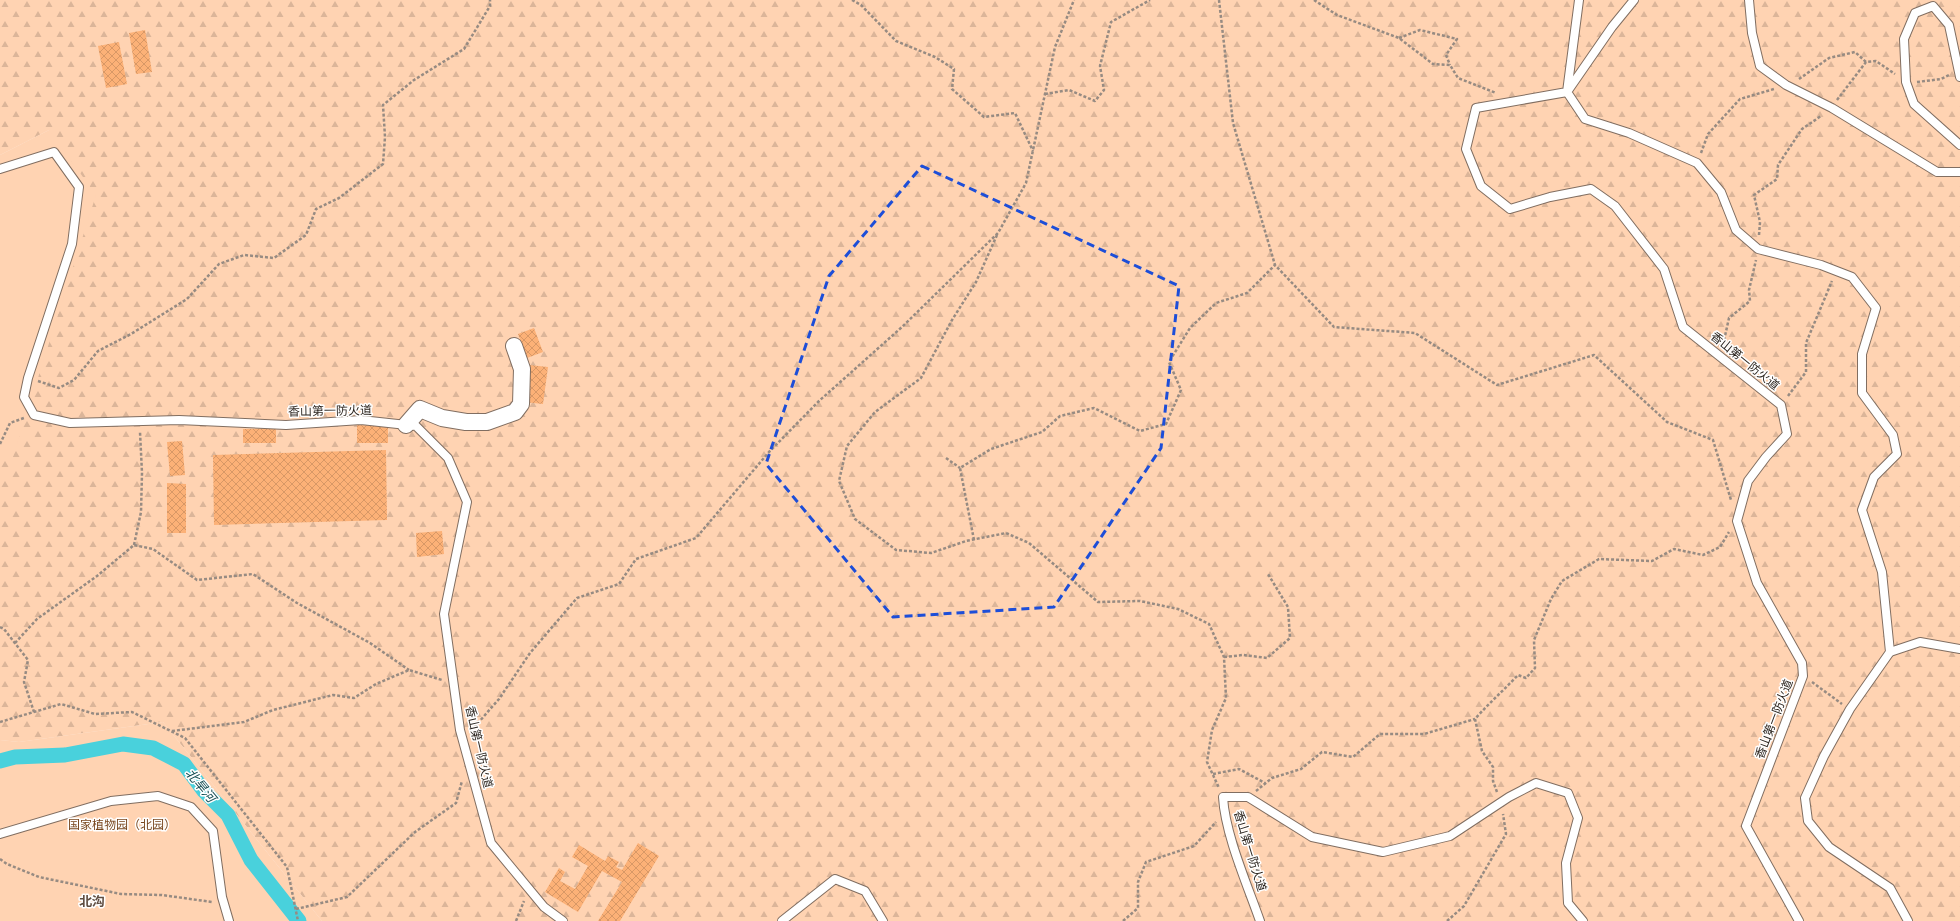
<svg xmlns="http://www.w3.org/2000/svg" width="1960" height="921" font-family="'Public Sans','Noto Sans SC',sans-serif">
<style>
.forest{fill:url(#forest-firs)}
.garden{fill:#ffd3b2}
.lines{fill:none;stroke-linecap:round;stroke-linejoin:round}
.canal{stroke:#49d1dc;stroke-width:15}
.building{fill:url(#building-cross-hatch)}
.service-casing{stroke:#816e61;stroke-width:10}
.minor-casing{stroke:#816e61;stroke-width:18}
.path{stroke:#978b82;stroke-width:2.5;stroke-dasharray:3 2;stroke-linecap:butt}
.service{stroke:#fff;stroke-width:8}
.minor{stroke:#fff;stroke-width:16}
.marked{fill:none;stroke:#1d4ed8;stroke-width:3;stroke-dasharray:8 5;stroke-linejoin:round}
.labels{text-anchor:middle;stroke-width:3;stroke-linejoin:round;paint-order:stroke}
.street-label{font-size:12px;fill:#2c251f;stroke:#fff}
.park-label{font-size:12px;fill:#78461d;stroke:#fff}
.water-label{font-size:13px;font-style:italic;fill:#164f54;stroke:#fff}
.neighbourhood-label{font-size:13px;font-weight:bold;fill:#604e42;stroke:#fff}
</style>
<defs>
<pattern id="forest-firs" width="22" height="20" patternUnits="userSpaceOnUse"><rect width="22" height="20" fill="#ffd3b2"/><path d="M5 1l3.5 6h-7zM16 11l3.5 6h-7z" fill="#dbb599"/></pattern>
<pattern id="building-cross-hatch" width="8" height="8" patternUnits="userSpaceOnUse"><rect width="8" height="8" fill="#fcb177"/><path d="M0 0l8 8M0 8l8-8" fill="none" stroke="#d89866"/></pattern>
</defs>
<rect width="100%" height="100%" fill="#fcebdf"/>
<path class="forest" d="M0,0H1960V921H322L163,722L19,742L0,740V460L12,459L49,130L0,155Z"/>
<g class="garden">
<path d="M49,130L96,195L12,460H0V155Z"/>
<path d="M163,722L322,921H0V740L19,742Z"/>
</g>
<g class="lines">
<path class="canal" d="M0,761L15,757L65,755L123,744L153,748L184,764L204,791L228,815L251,860L299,921"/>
</g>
<g class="building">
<path d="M145,30L152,72L136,74L129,33Z"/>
<path d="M119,42L127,84L106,88L98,46Z"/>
<path d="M534,328L543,352L527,358L518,334Z"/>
<path d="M529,365L548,367L543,404L524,402Z"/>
<path d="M357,425L388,426V443H357Z"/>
<rect x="243" y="429" width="33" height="14"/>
<path d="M182,441L185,475L170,476L167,442Z"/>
<path d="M386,450L387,520L214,525L213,455Z"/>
<path d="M167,483L186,484V533H167Z"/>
<path d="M442,531L444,554L417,557L416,533Z"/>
<path d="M638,843L659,856L620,921H598L622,882L602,871L578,912L545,892L559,868L565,872L560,881L575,889L588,866L572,857L579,845L605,861L608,856L619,862L616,867L622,870Z"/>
</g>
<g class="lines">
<g class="service-casing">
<g id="service">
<path d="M1579,0L1567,92L1476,108L1466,149L1481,186L1510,209L1550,197L1591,189L1615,206L1664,269L1683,327L1781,405L1787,434L1766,457L1748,481L1737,521L1757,583L1802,663L1803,676L1746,826L1799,921"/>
<path d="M1634,0L1612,27L1567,92L1585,119L1629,133L1697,163L1721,192L1736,230L1758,249L1821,265L1852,277L1876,308L1862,354V393L1893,435L1897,454L1874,477L1862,510L1882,572L1890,652L1850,709L1824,756L1805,798L1808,821L1829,847L1890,888L1908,921"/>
<path d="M1749,0L1752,33L1760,66L1786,85L1832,108L1937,172H1960"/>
<path d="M1960,77L1949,25L1933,6L1915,13L1904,39L1906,82L1914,104L1960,145"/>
<path d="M0,169L54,152L79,187L72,244L28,378L24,397L34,415L70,423L179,420L286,425L361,420L416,426L448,458L467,502L444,614L460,730L491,843L544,907L563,921"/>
<path d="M1890,652L1920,642L1960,649"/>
<path d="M0,834L111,801L158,796L191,807L213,831L222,897L229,921"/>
<path d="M782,921L835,879L865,891L883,921"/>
<path d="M1260,921C1247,884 1225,834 1223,797H1248L1312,837L1383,852L1450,836L1509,797L1536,783L1568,793L1578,818L1566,863L1568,903L1583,921"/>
</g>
</g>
<g class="minor-casing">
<path id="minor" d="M406,425L420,409L442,418L466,422H487L515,412L521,404L522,369L514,346"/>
</g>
<g class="path">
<path d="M852,0L861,5L896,41L935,57L954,69L952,89L984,117L1015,113L1033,151"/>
<path d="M1219,0L1233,123L1275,265L1334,327L1415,333L1497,385L1594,355L1667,422L1713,440L1731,500"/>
<path d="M1314,0L1337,15L1399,38L1433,64L1450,65L1458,78L1496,93"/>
<path d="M1399,38L1420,30L1457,39L1446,55L1450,65"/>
<path d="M1799,79L1829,58L1855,52L1866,62"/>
<path d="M1917,82L1941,79L1949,75"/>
<path d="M1045,94L1069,90L1095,101L1104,90L1100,66L1111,22L1150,0"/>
<path d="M1837,100L1866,62L1876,61L1895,74"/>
<path d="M1701,153L1708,134L1740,99L1774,89"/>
<path d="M997,235L976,282L952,320L921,378L875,412L847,446L839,481L855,519L896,550L931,553L966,541L1006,533L1029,543L1098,602L1140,601L1178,609L1209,624L1224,657L1226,698L1212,730L1207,762L1219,788"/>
<path d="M1759,235L1760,222L1754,195L1777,179L1778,165L1802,129L1821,116"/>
<path d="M1723,345L1729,318L1750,301L1749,290L1756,260"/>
<path d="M38,381L59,388L74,380L98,351L131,334L187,299L219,264L244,255L274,258L306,235L316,209L339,198L383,164L385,137L383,105L414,80L464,49L490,6V0"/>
<path d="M1788,396L1806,372V343L1832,281"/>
<path d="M0,444L10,423L24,418"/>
<path d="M946,458L960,468"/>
<path d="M974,540L960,468L991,449L1042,432L1060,416L1094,408L1140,431L1166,424L1181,390L1169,362L1190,328L1216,303L1247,293L1275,265"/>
<path d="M134,545L141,512L142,473L140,432"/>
<path d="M0,627L4,629L28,660L24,682L34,712"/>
<path d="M15,643L37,619L97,576L134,545L153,549L197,580L253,574L297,603L370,643L409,670"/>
<path d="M1224,657L1243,655L1267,658L1290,638L1288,607L1268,574"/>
<path d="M1812,682L1842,704"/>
<path d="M0,722L61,704L95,714L132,712L185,738L287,867L298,921"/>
<path d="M172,731L244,722L273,710L333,695L354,698L376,684L409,670L442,680"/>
<path d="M471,731L499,699L530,653L577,598L619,584L636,559L696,538L769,452L819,401L902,327L998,233L1026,183L1055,47L1074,0"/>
<path d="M1213,774L1239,769L1265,783"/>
<path d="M1256,791L1272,778L1301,769L1322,752L1353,757L1380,734H1424L1475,719"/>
<path d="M1497,792L1493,781V767L1482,751L1475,719C1489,703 1504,690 1518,675L1526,678L1535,668L1534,640L1551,599L1562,581L1599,559L1652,561L1674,549L1703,555L1720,547L1729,532"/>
<path d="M0,859L7,864L39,877L121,894L162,895L212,902"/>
<path d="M296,909L347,897L415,832L456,803L462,781"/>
<path d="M516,921L524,901"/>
<path d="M1123,921L1138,908V882L1146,862L1194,846L1216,822"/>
<path d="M1447,921L1464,906L1506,834L1503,814"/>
</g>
<use href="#service" class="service"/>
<use href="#minor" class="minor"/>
</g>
<path class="marked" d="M922,166L1179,286L1161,448L1054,607L893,617L766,464L829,276Z"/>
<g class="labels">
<g class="street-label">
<text transform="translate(1745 361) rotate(39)" y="4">香山第一防火道</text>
<text transform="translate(330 411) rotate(-1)" y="4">香山第一防火道</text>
<text transform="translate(1774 719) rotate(-69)" y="4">香山第一防火道</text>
<text transform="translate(479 747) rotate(77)" y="4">香山第一防火道</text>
<text transform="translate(1250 851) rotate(73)" y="4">香山第一防火道</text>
</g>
<g class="park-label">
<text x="122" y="829">国家植物园（北园）</text>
</g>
<g class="water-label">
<text transform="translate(201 785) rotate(50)" y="5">北旱河</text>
</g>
<g class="neighbourhood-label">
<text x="92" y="906">北沟</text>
</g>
</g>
</svg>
